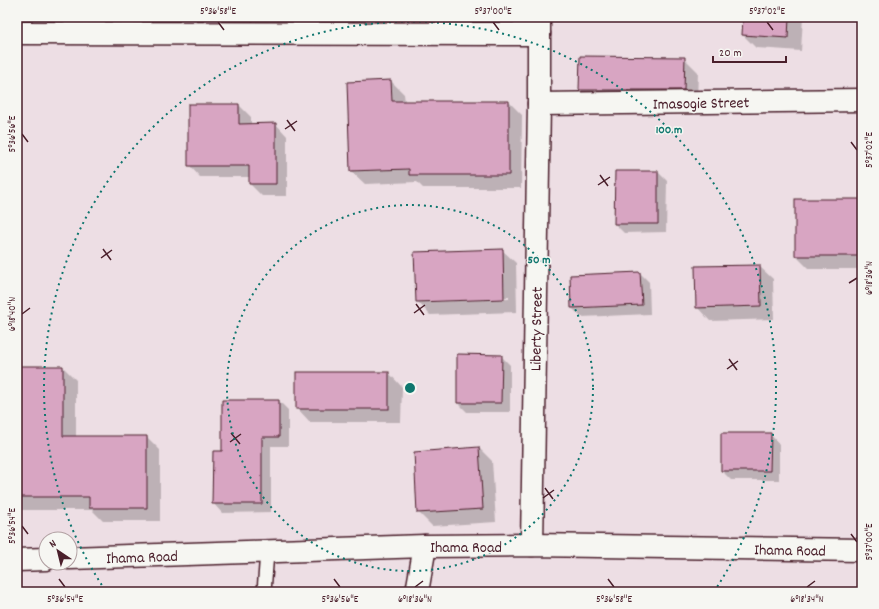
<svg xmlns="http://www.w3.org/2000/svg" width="879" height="609" font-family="Dekko,sans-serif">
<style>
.shadow{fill:#0003;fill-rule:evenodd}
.building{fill:#d8a5c2;stroke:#4a1f2b}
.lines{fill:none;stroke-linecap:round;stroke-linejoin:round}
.lane-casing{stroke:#4a1f2b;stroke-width:16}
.street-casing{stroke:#4a1f2b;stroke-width:25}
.lane{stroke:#f6f6f2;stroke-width:13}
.street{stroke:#f6f6f2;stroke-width:22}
.ticks{fill:none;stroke:#4a1f2b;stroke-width:1.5}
.ring{fill:none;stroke:#0f766e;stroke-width:2;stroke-dasharray:2 4}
.labels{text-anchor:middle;stroke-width:3;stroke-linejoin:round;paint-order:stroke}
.street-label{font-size:16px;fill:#4a1f2b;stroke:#f6f6f2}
.centre{fill:#0f766e;stroke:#f6f6f2;stroke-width:2}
.ring-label{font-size:12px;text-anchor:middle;font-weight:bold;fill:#0f766e;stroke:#f6f6f2;stroke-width:3;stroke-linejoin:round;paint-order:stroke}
.neatline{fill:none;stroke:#4a1f2b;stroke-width:1.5}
.ticks-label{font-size:10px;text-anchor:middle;fill:#4a1f2b}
</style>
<rect width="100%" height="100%" fill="#eddee4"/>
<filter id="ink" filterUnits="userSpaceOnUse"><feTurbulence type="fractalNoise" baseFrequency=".025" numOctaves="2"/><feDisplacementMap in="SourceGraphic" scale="8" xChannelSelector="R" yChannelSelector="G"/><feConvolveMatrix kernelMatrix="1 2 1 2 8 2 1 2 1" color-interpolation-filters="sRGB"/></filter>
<g filter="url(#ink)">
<g class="shadow">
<path d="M459,17H529V29H470Z"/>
<path d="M744,17H803L801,51L756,48L743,35Z"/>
<path d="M684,58L698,72L697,103L593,102L580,89Z"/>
<path d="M391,81L404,94L405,102H509L522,115L521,188H423L417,182L365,184L351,171L348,83Z"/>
<path d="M239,105L251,117V125L276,124L287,136V196H262L250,184V177H200L189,165Z"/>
<path d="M658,172L667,181L666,232L624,233L615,224Z"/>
<path d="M862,200V269H809L796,256Z"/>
<path d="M502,250L516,263L517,312L430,315L417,301ZM509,297V299L428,302V300Z"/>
<path d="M759,266L773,279L774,319L710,321L697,307Z"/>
<path d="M640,273L649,282L650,314L581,317L572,308L571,276Z"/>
<path d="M501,356L510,365V412H467L458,403Z"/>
<path d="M17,367H63L76,380V437H147L160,450V521H103L92,510H17Z"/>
<path d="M389,373L402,387L401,422H310L297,408Z"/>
<path d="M279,401L288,410V446H271V512L222,513L213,503L223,452Z"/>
<path d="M770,434L779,444V480H731L722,471Z"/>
<path d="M479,448L492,461L496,522L432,526L418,512Z"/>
</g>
<g class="building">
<path d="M743,17H789L788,38L742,35Z"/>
<path d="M580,56L685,57L684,90H579Z"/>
<path d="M391,80L392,101H509V175H409V169L350,171L347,82Z"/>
<path d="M188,104H239V124L276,123V184H249V166H188Z"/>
<path d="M615,171H658V224H614Z"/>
<rect x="795" y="199" width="67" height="57"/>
<path d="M503,249L504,299L416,302L414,252Z"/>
<path d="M760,265L761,306L696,308L695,266Z"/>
<path d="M640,272L642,305L571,308L570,275Z"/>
<path d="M457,354L502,355L501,403H457Z"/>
<path d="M17,366H63V436H147V508H89V497H17Z"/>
<rect x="296" y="372" width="93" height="37"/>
<path d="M222,400H279V437H262V504H212L213,451H222Z"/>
<path d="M721,433H771L770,471H721Z"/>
<path d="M479,447L483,509L417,513L414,452Z"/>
</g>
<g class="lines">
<g class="lane-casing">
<path id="lane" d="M264,592L267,552"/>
</g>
<g class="street-casing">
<g id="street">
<path d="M17,33L539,34"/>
<path d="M539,104L862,100"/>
<path d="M532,545L539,104V17"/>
<path d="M70,558L425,546L532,545L862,550"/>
<path d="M17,560L46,559"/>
<path d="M417,592L425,546"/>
</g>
</g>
<use href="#lane" class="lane"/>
<use href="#street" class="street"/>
</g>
</g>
<path class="ticks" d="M218,22L224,30M493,22L499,30M767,22L773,30M287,120L295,131M285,129L297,121M22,134L28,142M851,142L857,150M600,175L608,186M598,185L610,177M103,249L111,260M101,258L112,250M849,283L857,278M416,304L424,315M414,313L425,305M22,314L30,308M729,359L737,370M727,369L738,361M231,433L240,444M230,442L241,434M545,488L553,499M543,498L554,490M22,526L28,534M851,534L857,542M59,579L65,587M334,579L340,587M608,579L614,587M415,587L423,581M807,587L815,581"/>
<g class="ring">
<circle cx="410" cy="388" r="183"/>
<path d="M105 590A366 366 0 1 1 715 590"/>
</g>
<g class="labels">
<g class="street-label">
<text transform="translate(701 102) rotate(-1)" y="6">Imasogie Street</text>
<text transform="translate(535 329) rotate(-89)" y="6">Liberty Street</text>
<text x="466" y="552">Ihama Road</text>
<text transform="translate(790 549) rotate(1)" y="6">Ihama Road</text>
<text transform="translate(142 556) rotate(-2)" y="6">Ihama Road</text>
</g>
</g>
<circle cx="410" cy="388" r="6" class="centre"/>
<g class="ring-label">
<text x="669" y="133">100 m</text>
<text x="539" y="263">50 m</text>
</g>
<rect width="879" height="609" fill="none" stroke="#f6f6f2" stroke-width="44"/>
<g transform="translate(58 551) rotate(325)"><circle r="19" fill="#f6f6f2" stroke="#b1a0a2"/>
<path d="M0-3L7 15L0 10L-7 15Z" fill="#4a1f2b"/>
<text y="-6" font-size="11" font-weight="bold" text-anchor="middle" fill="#4a1f2b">N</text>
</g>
<path d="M713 56v6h73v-6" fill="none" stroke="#4a1f2b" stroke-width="2"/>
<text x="719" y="56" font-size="12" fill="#4a1f2b" stroke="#f6f6f2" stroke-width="3" paint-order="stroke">20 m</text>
<rect x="22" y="22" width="835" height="565" class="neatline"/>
<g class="ticks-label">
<text x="218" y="14">5°36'58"E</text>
<text x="493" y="14">5°37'00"E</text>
<text x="767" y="14">5°37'02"E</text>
<text transform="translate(11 134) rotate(-90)" y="4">5°36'56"E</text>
<text transform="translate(868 150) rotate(-90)" y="4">5°37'02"E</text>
<text transform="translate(868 278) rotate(-90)" y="4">6°18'36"N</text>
<text transform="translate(11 314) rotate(-90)" y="4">6°18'40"N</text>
<text transform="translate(11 526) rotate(-90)" y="4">5°36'54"E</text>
<text transform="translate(868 542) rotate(-90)" y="4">5°37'00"E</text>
<text x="65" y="602">5°36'54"E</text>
<text x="340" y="602">5°36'56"E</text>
<text x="415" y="602">6°18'36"N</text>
<text x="614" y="602">5°36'58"E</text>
<text x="807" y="602">6°18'34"N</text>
</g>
</svg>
